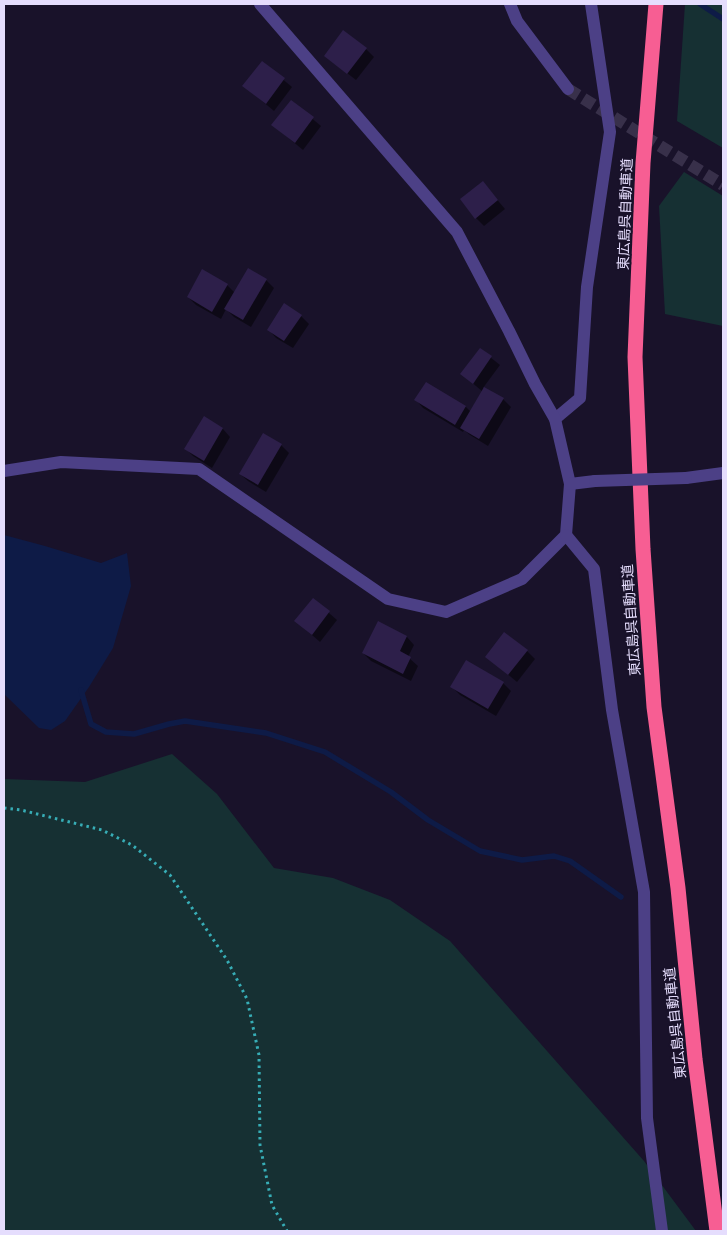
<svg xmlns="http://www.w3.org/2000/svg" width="727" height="1235" font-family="'Alegreya Sans','Noto Sans JP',sans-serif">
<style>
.green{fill:#163033}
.water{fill:#0e1b47}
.shadow{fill:#0007}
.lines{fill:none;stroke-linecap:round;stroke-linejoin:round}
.stream{stroke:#0e1b47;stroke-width:5.5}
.building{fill:#2d1f4a}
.minor-tunnel{stroke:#38304a;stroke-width:12;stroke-dasharray:12 6;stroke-linecap:butt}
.path{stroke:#37adb6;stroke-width:3;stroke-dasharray:2.5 4;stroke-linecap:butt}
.minor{stroke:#4c4086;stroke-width:12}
.motorway{stroke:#f75e93;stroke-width:15}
.minor-bridge{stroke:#4c4086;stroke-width:12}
.labels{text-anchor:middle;stroke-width:4;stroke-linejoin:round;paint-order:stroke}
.street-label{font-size:14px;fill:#e5ddfd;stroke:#19122a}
</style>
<rect width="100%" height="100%" fill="#19122a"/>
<g class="green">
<path d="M685,4H723V148L677,121Z"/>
<path d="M684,172L723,196V326L665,314L659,206Z"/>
<path d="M172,754L217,794L274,868L333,878L390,900L450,941L644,1161L696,1231H4V779L85,782Z"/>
</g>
<path class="water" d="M4,535L45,546L101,563L127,553L131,586L113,648L89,687L65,721L51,730L39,728L4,694Z"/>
<g class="shadow">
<path d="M366,49L374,57L356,80L325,56Z"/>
<path d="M262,62L292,87L274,111L244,86Z"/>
<path d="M291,101L321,126L303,150L273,125Z"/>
<path d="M483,183L505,209L484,226L476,218Z"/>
<path d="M249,270L266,280L274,288L251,327L234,317L226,309L221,319L196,305L188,297L227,285L235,293Z"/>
<path d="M301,316L309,324L293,348L276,338L269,330Z"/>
<path d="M480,349L500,365L483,388L503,399L511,407L488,446L470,435L464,430L463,432L423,408L416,400L426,383L466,407L471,412L483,392L462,374Z"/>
<path d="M204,418L223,429L230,437L212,468L193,456L185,448Z"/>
<path d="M281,445L289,453L266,492L248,481L240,474Z"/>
<path d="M313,599L337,620L320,642L296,621Z"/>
<path d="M407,637L414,645L408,657L418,666L411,681L371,661L363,653Z"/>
<path d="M527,651L535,659L517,682L487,657Z"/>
<path d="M503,683L511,691L496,716L460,695L452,687Z"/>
</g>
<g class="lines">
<g class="stream">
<path d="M700,4L723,19"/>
<path d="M81,690L91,724L106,732L134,734L169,724L185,721L266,733L325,752L391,792L428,820L480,851L522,860L554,856L570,861L621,897"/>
</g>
</g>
<g class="building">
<path d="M343,30L367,48L347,74L324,56Z"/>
<path d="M262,61L285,78L266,104L242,86Z"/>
<path d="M291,100L314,117L295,143L271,125Z"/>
<path d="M483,181L498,200L475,219L460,199Z"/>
<path d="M248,268L267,279L243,320L224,309Z"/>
<path d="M202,269L228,284L212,312L187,297Z"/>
<path d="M284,303L302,315L284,341L267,330Z"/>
<path d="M480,348L492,356L473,384L460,374Z"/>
<path d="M426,382L466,406L455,425L414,400Z"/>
<path d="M484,387L504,398L479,439L460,428Z"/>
<path d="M204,416L223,428L204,461L184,449Z"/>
<path d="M263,433L282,444L258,485L239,474Z"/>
<path d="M313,598L330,611L312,635L294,621Z"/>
<path d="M378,621L407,636L400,651L411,657L403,674L362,653Z"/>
<path d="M504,632L528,650L508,675L485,657Z"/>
<path d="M466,660L504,682L488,709L450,687Z"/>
</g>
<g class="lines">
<path class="minor-tunnel" d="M568,89L723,185"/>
<path class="path" d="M4,808L21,810L102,830L132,845L170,875L227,960L247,999L259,1055L260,1145L272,1205L287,1231"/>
<g class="minor">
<path d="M510,4L517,21L568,89"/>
<path d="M555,419L580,398L587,287L610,132L591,4"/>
<path d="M4,471L61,462L199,469L388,599L446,612L522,579L566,535L570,484L555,419L535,384L509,331L457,232L260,4"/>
<path d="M686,478L723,473"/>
<path d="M570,484L595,481"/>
<path d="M566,535L594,569L612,710L644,892L647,1118L662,1231"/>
</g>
<path class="motorway" d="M656,4L643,163L635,357L643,549L654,707L678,888L695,1059L717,1231"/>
<path class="minor-bridge" d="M595,481L686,478"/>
</g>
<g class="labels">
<g class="street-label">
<text transform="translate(625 214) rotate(-88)" y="5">東広島呉自動車道</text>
<text transform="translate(631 620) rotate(-94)" y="5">東広島呉自動車道</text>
<text transform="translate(675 1023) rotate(-96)" y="5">東広島呉自動車道</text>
</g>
</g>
<rect width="727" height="1235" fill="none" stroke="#e5ddfd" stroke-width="10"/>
</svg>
